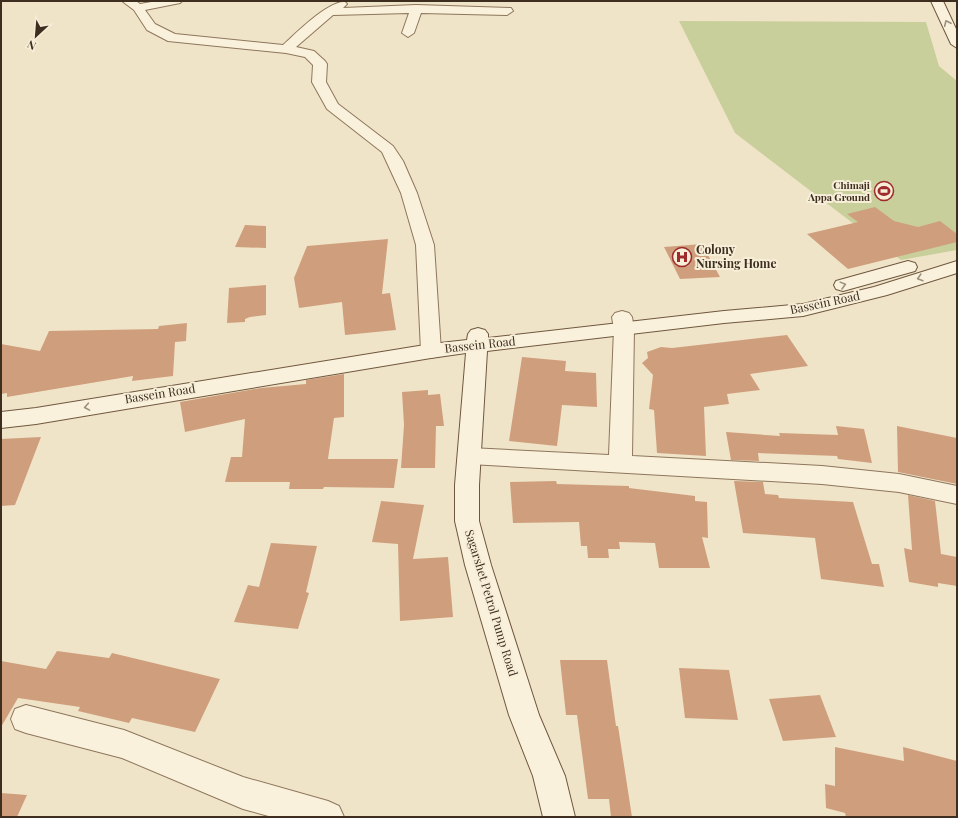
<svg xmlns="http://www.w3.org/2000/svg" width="958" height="818" font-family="'Playfair Display',serif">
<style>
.green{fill:#c9cf9b}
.building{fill:#cf9f7d}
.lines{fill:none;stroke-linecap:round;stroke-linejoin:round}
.street-casing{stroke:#8d765c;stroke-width:2}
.secondary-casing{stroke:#6f573f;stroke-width:2}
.street{fill:#faf1dc;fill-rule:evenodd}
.secondary{fill:#faf1dc;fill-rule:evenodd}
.oneway{stroke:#9c907e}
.labels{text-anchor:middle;stroke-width:4;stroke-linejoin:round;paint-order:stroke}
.far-poi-label{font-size:10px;font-weight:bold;fill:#3d2e20;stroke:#f7eed8;text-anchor:end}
.poi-label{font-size:12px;font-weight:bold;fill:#3d2e20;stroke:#f7eed8;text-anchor:start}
.street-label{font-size:12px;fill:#3d2e20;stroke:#f7eed8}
</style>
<rect width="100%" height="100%" fill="#f0e4c8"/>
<path class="green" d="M679,21L926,22L939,66L957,81V250L901,260L735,133Z"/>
<g class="building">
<path d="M875,207L894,221L918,227L940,221L957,234V242L848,269L807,234L858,222L847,214Z"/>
<path d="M245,225L266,226V248L235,247Z"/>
<path d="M388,239L382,294L390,293L396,330L345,335L342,302L299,308L294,278L307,246Z"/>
<path d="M702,244L720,277L680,279L664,247Z"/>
<path d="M266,285V315L250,317L245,319V322L227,323L229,288Z"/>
<path d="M187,323L186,341L175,342L173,376L132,381L133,376L7,397V393L1,394V344L40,351L49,331L158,329L159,326Z"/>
<path d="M787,335L808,366L750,374L760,390L727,394L729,404L704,407L706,456L657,453L654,410L649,409L653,375L642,363L648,358L647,352L661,347L672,348Z"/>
<path d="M522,357L566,361L565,371L596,373L597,407L562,405L557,446L509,441Z"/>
<path d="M344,374V417L334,418L328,459H398L394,488L324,487L323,489H289L290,482H225L231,457H242L245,419L185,432L180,402L261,388L306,384V380Z"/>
<path d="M428,390V395L440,394L444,426H436L435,468H401L404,425L402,392Z"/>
<path d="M836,426L864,429L872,463L838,459L837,456L758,453L759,461L731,460L726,432L780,436L779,433L838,435Z"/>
<path d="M897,426L957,438V484L898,472Z"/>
<path d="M41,437L15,505L1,506V439Z"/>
<path d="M556,481L557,484L629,486V488L695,496V501L707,502L708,538L702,537L710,568H659L655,543L619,542L620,549H608L609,558H588L587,546H581L579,522L513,523L510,482Z"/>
<path d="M734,481L763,482L765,494L778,495L779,498L853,502L872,564H879L884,587L821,579L815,538L743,533Z"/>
<path d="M908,495L935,501L941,554L957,557V586L938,583V587L909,582L904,548L912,550Z"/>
<path d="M381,501L424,505L413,559L448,557L453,617L400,621L398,544L372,542Z"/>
<path d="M271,543L317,546L306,592L309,593L298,629L234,622L248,585L259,587Z"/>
<path d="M57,651L109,658L112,653L220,679L195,732L132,718L129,723L78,711L80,707L18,698L1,727V661L46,669Z"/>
<path d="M560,660H607L616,726H618L632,817H611L609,799H588L577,715H566Z"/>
<path d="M679,668L729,670L738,720L685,718Z"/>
<path d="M820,695L836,737L783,741L769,699Z"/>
<path d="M835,747L904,761L903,747L957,761V817H846L845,813L826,808L825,784L835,786Z"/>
<path d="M1,793L27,795L17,817H1Z"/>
</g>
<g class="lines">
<g class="street-casing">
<g id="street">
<path d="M122,1H136L140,4L157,1H182L180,3L145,10L155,24L175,34L283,45C295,34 329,0 345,2L347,4L343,8L416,5L511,8L513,11L507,15L421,13L414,33L408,37L402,33L409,13L333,15L296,47L314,51L325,61L327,64L326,82L338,104L393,146L403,161L417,193L434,245L441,351L438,356L431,358L424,356L421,351L416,245L401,193L382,152L327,109L312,82L313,65L305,57L286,53L168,41L147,30L134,10Z"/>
<path d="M622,311L629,313L632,317L634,329L632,456L822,466L899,474L957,486V504L899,492L822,484L470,464L462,462L458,456L462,450L470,448L609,455L614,329L612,317L615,313Z"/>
<path d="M26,705L124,730L243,777L328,801L339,806L344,817H272L243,809L122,758L26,733L15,729L11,719L15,709Z"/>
</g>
</g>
<g class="secondary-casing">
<g id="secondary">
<path d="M931,1H943L957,31V48L951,44Z"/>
<path d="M908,261L915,263L917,267L915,271L843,291L836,289L834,285L836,281Z"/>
<path d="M957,261V273L887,295L803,316L724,323L487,351L479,485V521L491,565L539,715L565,776L575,817H543L533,776L509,715L465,565L455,521V485L466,353L431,358L36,424L1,428V412L36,408L431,344L467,340L468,334L471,330L478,328L485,330L488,334V338L724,311L803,304L874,287Z"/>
</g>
</g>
<use href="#street" class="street"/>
<use href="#secondary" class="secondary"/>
</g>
<defs><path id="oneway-chevron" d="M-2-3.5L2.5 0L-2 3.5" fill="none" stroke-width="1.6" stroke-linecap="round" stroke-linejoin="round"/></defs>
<g class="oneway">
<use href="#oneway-chevron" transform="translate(947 23) rotate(-115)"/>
<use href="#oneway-chevron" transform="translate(920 278) rotate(163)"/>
<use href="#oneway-chevron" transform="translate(843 285) rotate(-15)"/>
<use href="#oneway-chevron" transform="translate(87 407) rotate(170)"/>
</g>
<defs>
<g id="stadium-ring" transform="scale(1)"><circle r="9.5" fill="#f7eed8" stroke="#9e2a2b" stroke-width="1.5"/><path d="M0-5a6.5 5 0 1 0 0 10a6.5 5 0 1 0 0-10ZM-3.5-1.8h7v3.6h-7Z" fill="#9e2a2b"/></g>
<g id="hospital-ring" transform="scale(1)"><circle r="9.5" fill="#f7eed8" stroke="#9e2a2b" stroke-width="1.5"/><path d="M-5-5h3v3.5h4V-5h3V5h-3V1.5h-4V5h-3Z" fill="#9e2a2b"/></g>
</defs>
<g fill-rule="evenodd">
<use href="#stadium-ring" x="884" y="191"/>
<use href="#hospital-ring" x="682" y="257"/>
</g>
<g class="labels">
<g class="far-poi-label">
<text x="870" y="189">Chimaji<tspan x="870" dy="12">Appa Ground</tspan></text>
</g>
<g class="poi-label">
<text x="696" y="254">Colony<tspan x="696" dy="14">Nursing Home</tspan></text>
</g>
<g class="street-label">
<text transform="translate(825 303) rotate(-12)" y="4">Bassein Road</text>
<text transform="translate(480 345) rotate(-6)" y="4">Bassein Road</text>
<text transform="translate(160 394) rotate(-9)" y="4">Bassein Road</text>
<text transform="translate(491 603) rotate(73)" y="4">Sagarshet Petrol Pump Road</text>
</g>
</g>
<rect width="958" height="818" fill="none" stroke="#3d2e20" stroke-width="4"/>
<g transform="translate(36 36) rotate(206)" stroke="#f7eed8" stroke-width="3" paint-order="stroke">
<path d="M0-3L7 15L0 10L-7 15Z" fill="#3d2e20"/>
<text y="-6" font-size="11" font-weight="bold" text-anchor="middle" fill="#3d2e20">N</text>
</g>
</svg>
